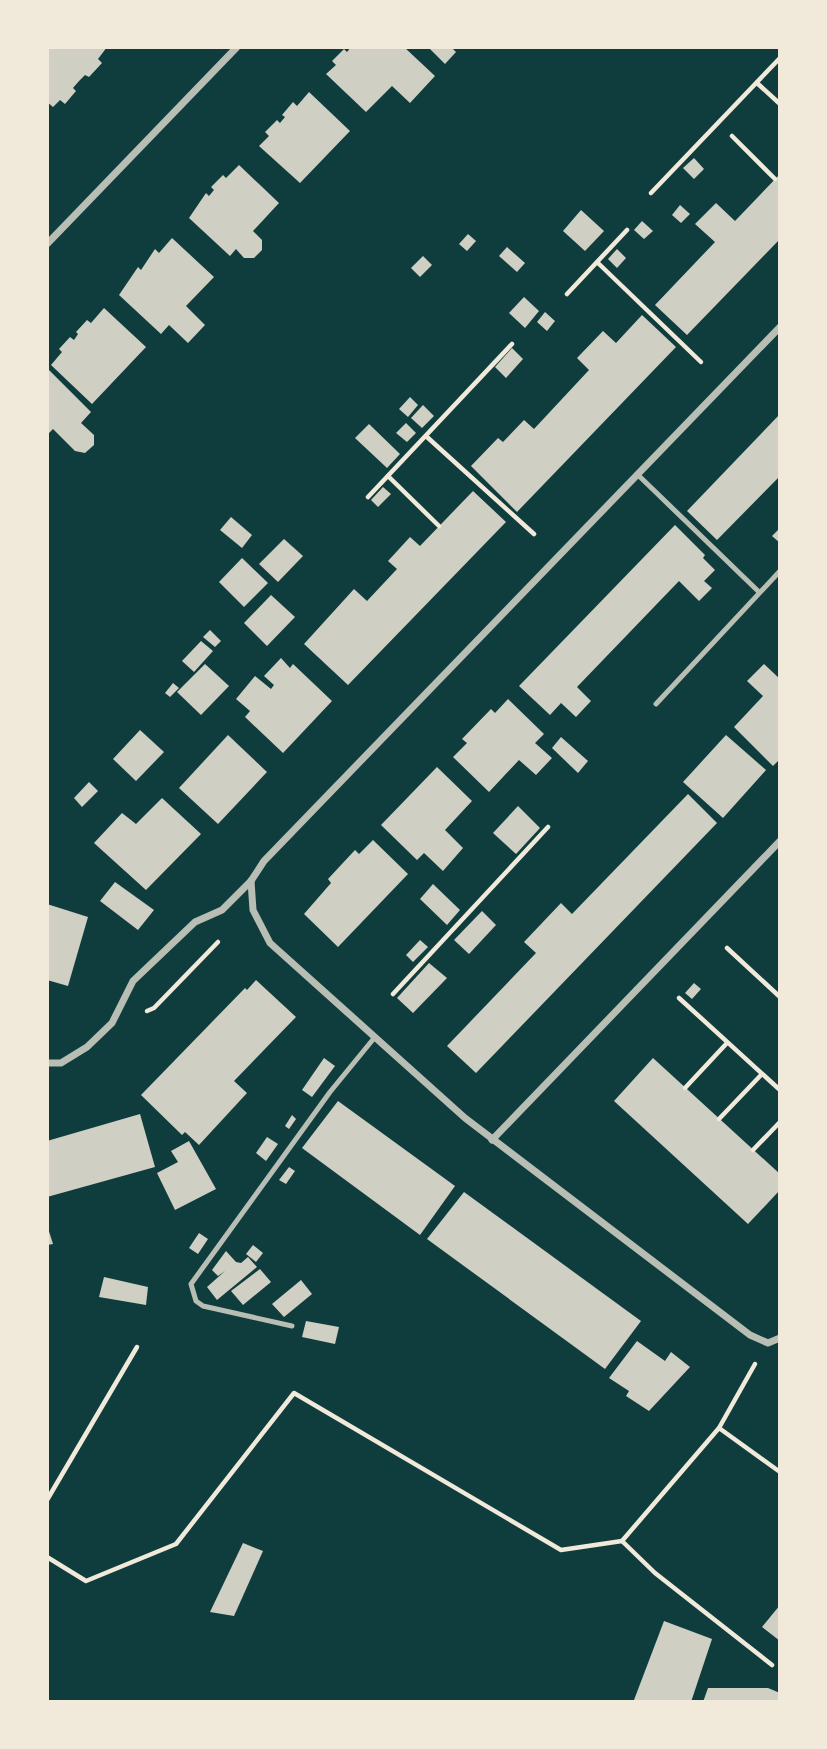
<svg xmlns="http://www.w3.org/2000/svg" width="827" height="1749" font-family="'Titillium Web',sans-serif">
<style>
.building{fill:#cfcfc3}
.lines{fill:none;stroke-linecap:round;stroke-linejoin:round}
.path{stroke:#f1e9da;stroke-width:4.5}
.service{stroke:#b8beb3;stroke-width:5}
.minor{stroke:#b8beb3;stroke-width:7}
</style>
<rect width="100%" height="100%" fill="#0f3d3e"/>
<g class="building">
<path d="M47,47H107L98,59L102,63L89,77L85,75L79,81L73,88L76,91L65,104L60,100L53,107L47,102Z"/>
<path d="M351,47H404L435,76L410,103L392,86L366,112L326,74L336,65L332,61L344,49L347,52Z"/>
<path d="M428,47H451L456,52L445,64Z"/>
<path d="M309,92L350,131L300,183L259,146L269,136L265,132L277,120L280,123L285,117L282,115L293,102L297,106Z"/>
<path d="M694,158L704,169L694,179L683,168Z"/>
<path d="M239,165L279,203L253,231L262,240V250L254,258H244L236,249L230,256L189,218L206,193L209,196L214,190L211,187L223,175L226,178Z"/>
<path d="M780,174V239L687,335L655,305L715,242L695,224L716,203L735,221Z"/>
<path d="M680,205L690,214L681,223L672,215Z"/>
<path d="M581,210L604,231L585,251L563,231Z"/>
<path d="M642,221L653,231L644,239L634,230Z"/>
<path d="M468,234L476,241L467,251L459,244Z"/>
<path d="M172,238L214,277L186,306L205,325L188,343L169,325L161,334L119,295L138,267L141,270L155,249L159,253Z"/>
<path d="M507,247L525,263L517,272L499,256Z"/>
<path d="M617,249L626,258L617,268L608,259Z"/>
<path d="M423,256L432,265L420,277L411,268Z"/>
<path d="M524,297L539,311L525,328L509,313Z"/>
<path d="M104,308L146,347L92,404L51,365L62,352L59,349L70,337L74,340L78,334L76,332L87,320L91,323Z"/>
<path d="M545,312L555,321L547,331L537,322Z"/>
<path d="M642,315L676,347L517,512L471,466L498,438L503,442L524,420L534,429L589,370L577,358L603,331L616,343Z"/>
<path d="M512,348L523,359L506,378L495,367Z"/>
<path d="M47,368L91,412L81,423L94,435V445L85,453L75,451L53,429L47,435Z"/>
<path d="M410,397L418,405L408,417L399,409Z"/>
<path d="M423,405L434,416L422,428L411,418Z"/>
<path d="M780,414V476L717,540L687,511Z"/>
<path d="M406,423L416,433L407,442L396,433Z"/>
<path d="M369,424L400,454L387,468L355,438Z"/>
<path d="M383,487L391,494L378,507L371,500Z"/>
<path d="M473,491L506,522L348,685L304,644L354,589L367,601L397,569L388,561L410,537L420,546Z"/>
<path d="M231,517L252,535L242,548L220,530Z"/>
<path d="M675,525L705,555L703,558L715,570L704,581L712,588L699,601L679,581L577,687L591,701L576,717L561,703L550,715L519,686Z"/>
<path d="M780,528V543L772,536Z"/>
<path d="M284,539L303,556L278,582L259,564Z"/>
<path d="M242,558L268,583L244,607L219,582Z"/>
<path d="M271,595L295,617L267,646L244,623Z"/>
<path d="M210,630L221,641L215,647L203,637Z"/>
<path d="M201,641L213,651L194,672L182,661Z"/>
<path d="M281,658L290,668L293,664L332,701L283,753L245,717L250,711L236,699L255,676L271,689L274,685L264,676Z"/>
<path d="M205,664L229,686L201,715L177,692Z"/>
<path d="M764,664L780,679V759L773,766L734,727L763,696L747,681Z"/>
<path d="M173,683L179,688L170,697L165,693Z"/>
<path d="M508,699L544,734L535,743L552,758L536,775L519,760L489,792L453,757L467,743L462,739L491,709L495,713Z"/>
<path d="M140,730L164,752L136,781L113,759Z"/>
<path d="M228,735L267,772L218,824L179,788Z"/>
<path d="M726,735L766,770L723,818L683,782Z"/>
<path d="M561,737L588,761L578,773L552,748Z"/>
<path d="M437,767L472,801L445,830L463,848L443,871L424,853L417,860L381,825Z"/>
<path d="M89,782L98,791L82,807L74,798Z"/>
<path d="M688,794L717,823L476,1073L447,1046L536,953L524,942L561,903L572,914Z"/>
<path d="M162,798L201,834L146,890L94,843L122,813L136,824Z"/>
<path d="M518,806L540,828L516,854L493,833Z"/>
<path d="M373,840L408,874L338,947L304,914L331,883L328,879L341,865L355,850L359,854Z"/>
<path d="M115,882L154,910L138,930L100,901Z"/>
<path d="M433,884L460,910L447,925L420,899Z"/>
<path d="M47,904L88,917L68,986L47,980Z"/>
<path d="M482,911L496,925L469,954L454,940Z"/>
<path d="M420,940L428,947L413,962L406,955Z"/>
<path d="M429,963L447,978L413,1013L397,998Z"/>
<path d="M256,980L296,1017L234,1081L247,1093L199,1145L185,1132L182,1135L141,1095L245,988L247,990Z"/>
<path d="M694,983L701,989L692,999L685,993Z"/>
<path d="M324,1058L335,1066L312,1097L302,1090Z"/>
<path d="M653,1058L780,1174V1190L748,1224L614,1101Z"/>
<path d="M338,1101L455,1186L420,1235L302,1148Z"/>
<path d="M140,1114L155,1167L47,1197V1141Z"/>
<path d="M292,1115L296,1119L289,1129L285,1126Z"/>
<path d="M267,1137L278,1144L266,1161L256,1153Z"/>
<path d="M189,1141L216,1189L175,1210L157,1173L178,1162L171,1151Z"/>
<path d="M289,1167L295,1171L286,1184L279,1180Z"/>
<path d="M464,1192L641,1321L605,1369L427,1239Z"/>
<path d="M47,1225L53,1244L47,1245Z"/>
<path d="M199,1233L208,1239L198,1254L189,1248Z"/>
<path d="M253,1245L263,1253L256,1262L246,1254Z"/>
<path d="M226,1251L236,1262L241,1263L248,1257L257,1267L217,1300L207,1287L225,1271L218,1276L212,1270Z"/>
<path d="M260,1269L271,1282L243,1305L231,1291Z"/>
<path d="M104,1277L148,1287L146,1305L99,1297Z"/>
<path d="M301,1280L312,1294L284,1317L272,1304Z"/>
<path d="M306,1321L339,1327L335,1344L302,1337Z"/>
<path d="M637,1341L665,1361L671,1352L690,1367L649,1411L626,1396L629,1391L609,1378Z"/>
<path d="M243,1543L263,1551L234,1616L210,1612Z"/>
<path d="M780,1605V1641L762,1627Z"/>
<path d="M664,1621L712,1639L691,1702L634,1700Z"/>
<path d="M708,1688H768L780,1693V1702H703Z"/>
</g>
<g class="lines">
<g class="path">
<path d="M757,83L780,104"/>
<path d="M732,136L775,179"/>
<path d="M651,193L780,58"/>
<path d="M598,263L701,362"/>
<path d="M567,294L627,230"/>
<path d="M427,437L534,534"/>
<path d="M388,476L439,526"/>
<path d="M368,497L512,344"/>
<path d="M727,948L780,997"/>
<path d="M393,994L548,827"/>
<path d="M679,998L780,1090"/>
<path d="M147,1011L154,1008L218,942"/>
<path d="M685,1088L727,1043"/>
<path d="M719,1119L761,1075"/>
<path d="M753,1150L780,1122"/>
<path d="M719,1428L755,1364"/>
<path d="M47,1500L137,1347"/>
<path d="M47,1557L86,1581L176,1544L294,1393L561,1550L622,1541"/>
<path d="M772,1665L655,1573L622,1541L719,1428L780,1472"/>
</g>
<g class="service">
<path d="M637,474L759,592"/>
<path d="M656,704L780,571"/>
<path d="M292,1326L203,1306L196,1301L191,1284L330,1092L375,1037"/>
</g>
<g class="minor">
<path d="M47,244L237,47"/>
<path d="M251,881L253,910L270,943L465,1118L750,1335L768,1343L780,1338"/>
<path d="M47,1063H61L87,1047L112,1023L133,981L195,922L222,910L251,881L264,861L780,327"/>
<path d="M492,1140L780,841"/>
</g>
</g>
<rect width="827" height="1749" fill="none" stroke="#f1e9da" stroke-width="98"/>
</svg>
